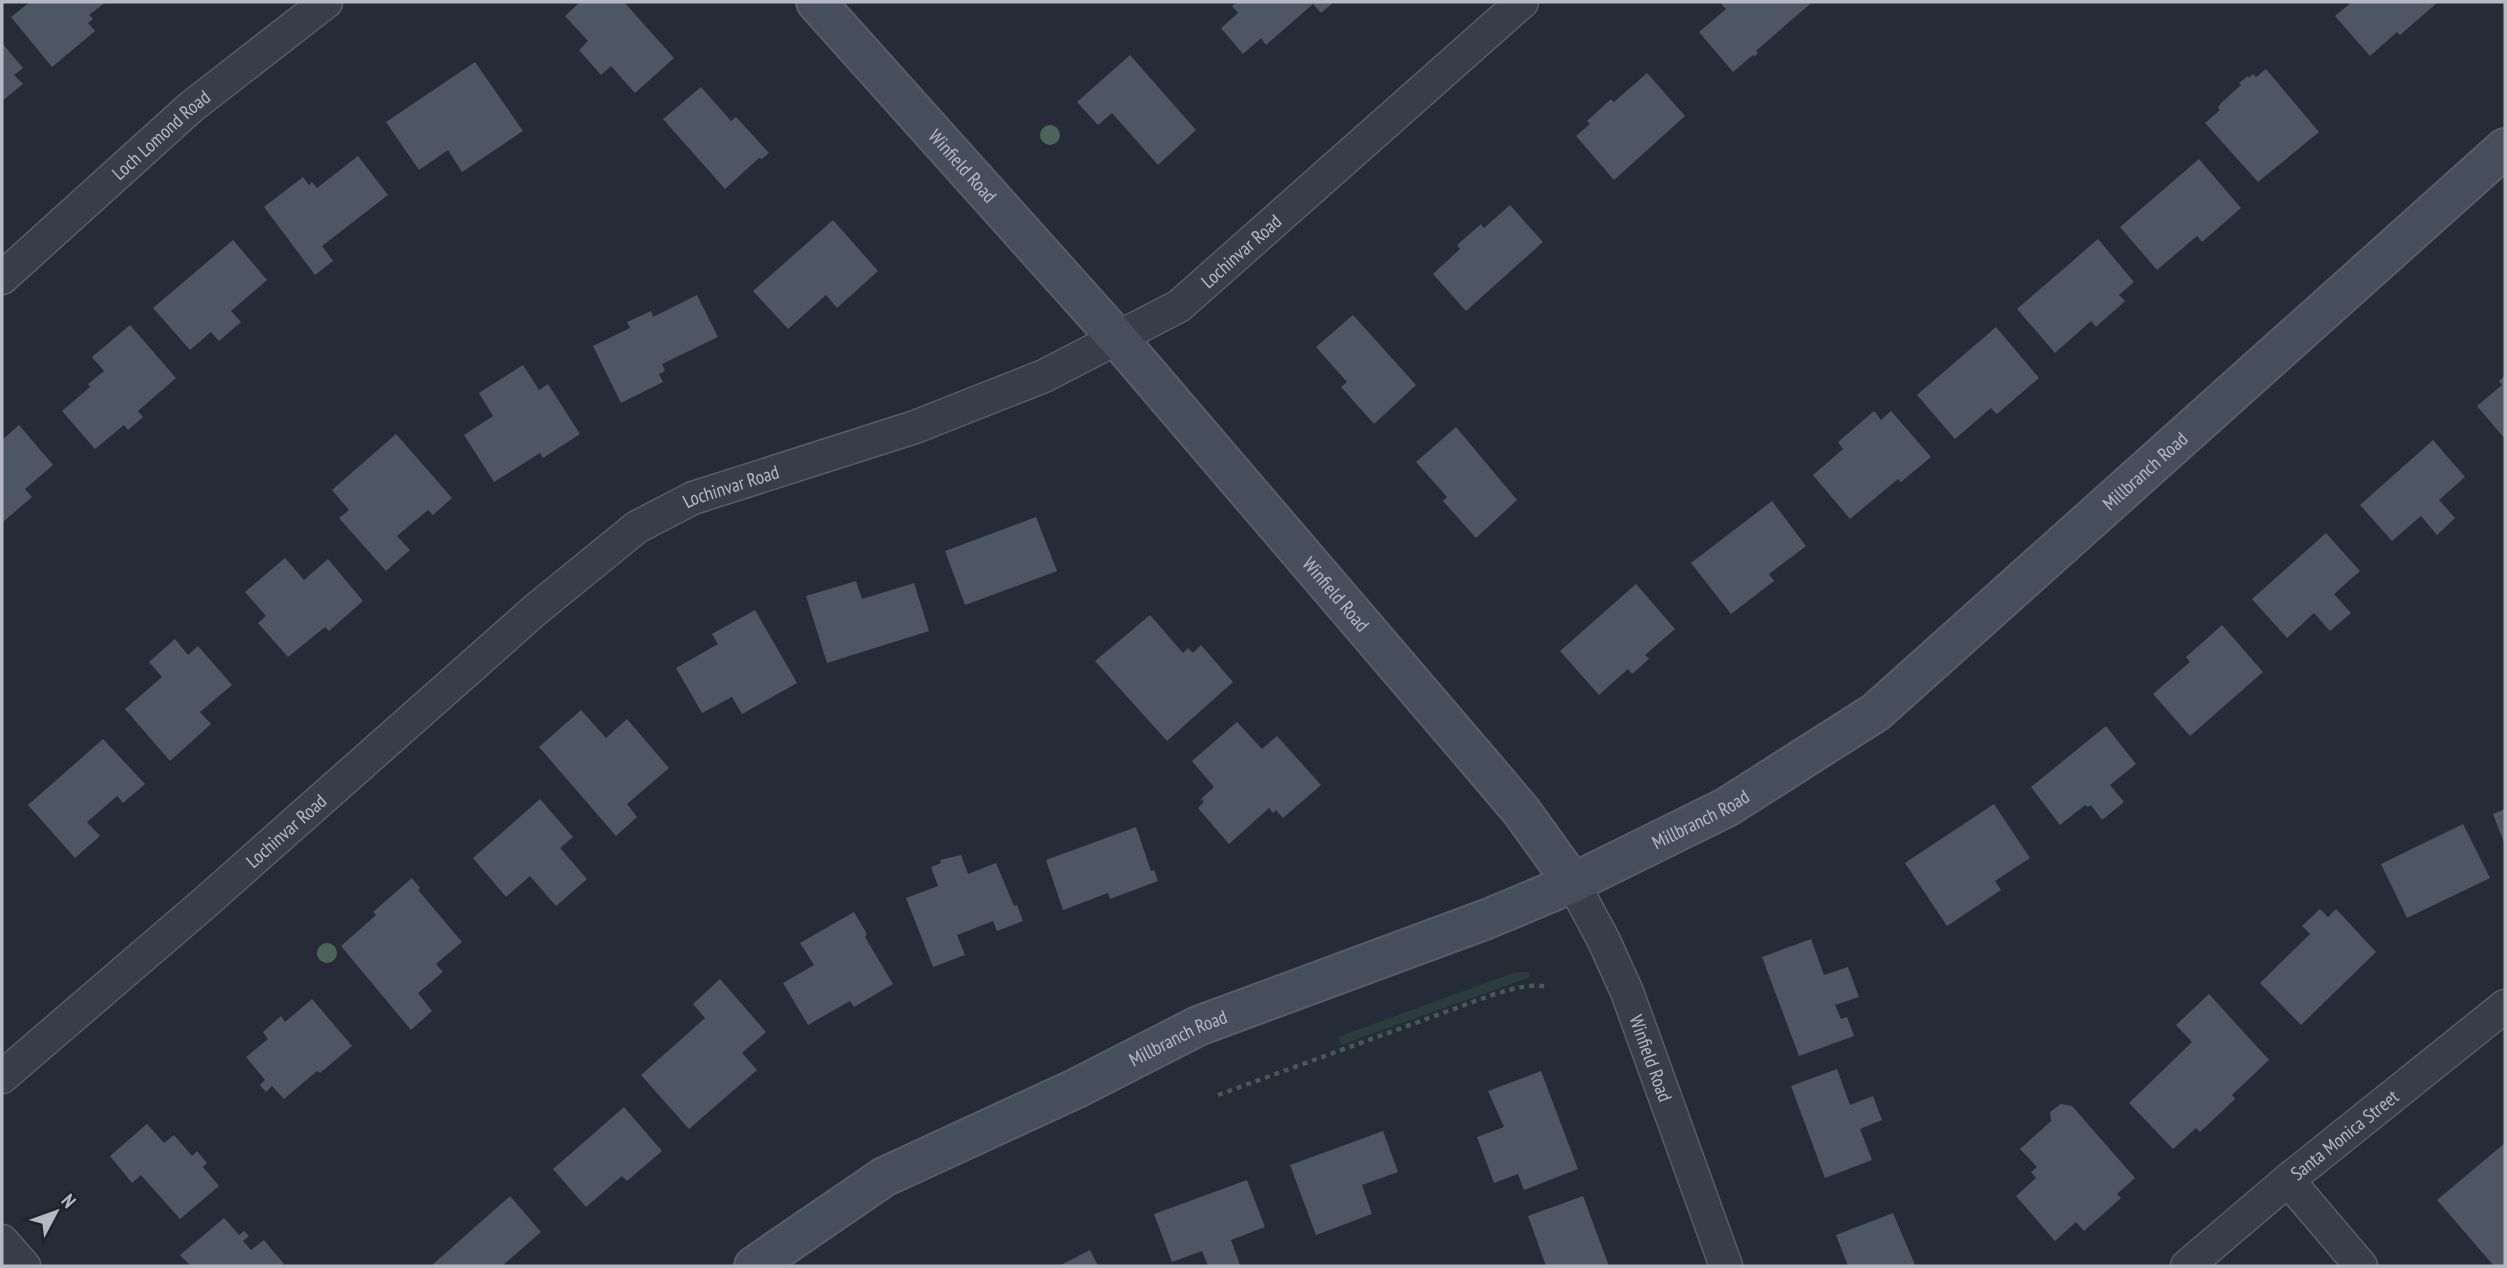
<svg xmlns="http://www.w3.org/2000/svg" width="2507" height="1268" font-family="'PT Sans Narrow',sans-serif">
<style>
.green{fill:#2b3c3d}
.building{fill:#4e5663}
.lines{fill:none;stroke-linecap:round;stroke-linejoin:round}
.street-casing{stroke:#575c67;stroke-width:35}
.secondary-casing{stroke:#575c67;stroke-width:42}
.path{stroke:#49575a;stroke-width:4.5;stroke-dasharray:5 5;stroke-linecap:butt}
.street{stroke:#383e49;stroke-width:32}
.secondary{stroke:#474e5b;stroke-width:38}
.tree{fill:#4d645b}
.labels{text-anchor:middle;stroke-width:7;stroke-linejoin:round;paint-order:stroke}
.street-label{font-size:19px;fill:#b4b9c4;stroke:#1e232d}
</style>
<rect width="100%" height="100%" fill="#252c38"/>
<path class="green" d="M1516,972H1529L1530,977L1341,1045L1338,1037Z"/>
<g class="building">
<path d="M30,2H106L89,15L93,19L88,23L95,31L52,67L11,17Z"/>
<path d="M580,2H624L674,58L635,93L611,66L601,75L579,50L588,41L565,16Z"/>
<path d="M1238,2H1334L1321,13L1313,4L1266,45L1261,38L1243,54L1221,28L1238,13L1232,6Z"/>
<path d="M1724,2H1808L1810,4L1756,51L1758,53L1754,57L1753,55L1733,72L1699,32L1726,9L1721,4Z"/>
<path d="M2352,2H2438L2400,35L2397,32L2370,56L2335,16Z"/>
<path d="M2,43L23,68L14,75L23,84L2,101Z"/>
<path d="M1130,55L1196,130L1158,165L1112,113L1098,125L1077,102Z"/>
<path d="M475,62L523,131L462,172L448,150L419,170L386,122Z"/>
<path d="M2266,69L2319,132L2258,182L2205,123L2220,110L2218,108L2220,104L2241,85L2239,83L2248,76L2249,78L2253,74L2256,77Z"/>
<path d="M1647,73L1685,116L1614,180L1576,136L1590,124L1587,121L1611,99L1614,102Z"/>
<path d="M701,87L731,121L736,117L769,153L762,159L759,158L725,189L663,119Z"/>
<path d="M358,156L388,195L322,246L333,261L315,275L264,207L303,177L309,185L312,182L317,188Z"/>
<path d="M2199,159L2241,208L2202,242L2197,236L2157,270L2120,227Z"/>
<path d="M1510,205L1543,242L1466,311L1433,274L1460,249L1457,245L1481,224L1484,228Z"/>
<path d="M833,220L878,271L837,308L826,295L788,329L753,291Z"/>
<path d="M2098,239L2134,282L2119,295L2125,301L2096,327L2091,321L2055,353L2017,309Z"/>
<path d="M233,240L267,280L231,311L241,322L219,341L211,332L190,350L153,308Z"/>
<path d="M697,295L718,337L662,364L665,371L659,374L663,382L621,403L593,346L630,328L627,322L651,311L653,317Z"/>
<path d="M1353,315L1416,385L1374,424L1341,387L1347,382L1316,347Z"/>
<path d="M130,325L176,378L138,411L143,417L128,430L124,425L95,449L62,411L90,387L88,384L104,371L92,357Z"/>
<path d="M1996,327L2039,378L1997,414L1991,408L1955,439L1917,395Z"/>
<path d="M523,365L539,390L548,384L580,434L543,458L540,453L494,482L464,435L493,416L479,393Z"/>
<path d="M2505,375V439L2477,406L2502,385L2499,381Z"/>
<path d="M1874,411L1881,420L1891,411L1931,457L1901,482L1898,479L1850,519L1813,475L1843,449L1838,442Z"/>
<path d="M19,425L53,465L25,489L32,497L3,522L2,440Z"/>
<path d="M1456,427L1517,500L1476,538L1443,501L1447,497L1416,462Z"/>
<path d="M396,434L452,498L433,515L428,510L397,536L410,550L386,571L339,518L349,510L332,490Z"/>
<path d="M2433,440L2465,477L2439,500L2455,518L2437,535L2421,516L2392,541L2360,505Z"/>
<path d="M1772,501L1806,546L1769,574L1774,581L1731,614L1691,563Z"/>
<path d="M1036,517L1057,571L965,605L945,551Z"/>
<path d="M2326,533L2360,571L2334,594L2351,613L2330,631L2314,613L2287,638L2252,599Z"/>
<path d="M285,558L304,580L328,559L363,601L329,631L325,627L288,657L258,623L266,616L245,592Z"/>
<path d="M856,581L862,599L914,583L929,631L827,663L806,596Z"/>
<path d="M1636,584L1675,629L1645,655L1649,659L1632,674L1628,669L1599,695L1560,651Z"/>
<path d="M755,610L797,683L742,714L732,697L702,713L676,668L718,644L712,634Z"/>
<path d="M1150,615L1183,653L1188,648L1193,653L1201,645L1233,682L1167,741L1095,661Z"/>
<path d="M2222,625L2263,672L2190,736L2153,694L2190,662L2186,657Z"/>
<path d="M175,639L188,655L198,646L232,685L200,712L211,724L170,761L125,709L162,677L149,662Z"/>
<path d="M581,710L606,738L627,719L669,768L627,804L637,817L616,836L539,747Z"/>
<path d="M1237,722L1262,749L1277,736L1321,785L1283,818L1276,810L1273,813L1269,808L1229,844L1198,808L1204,802L1201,799L1214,787L1192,761Z"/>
<path d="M2106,726L2136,764L2110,785L2124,802L2102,820L2091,805L2088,807L2085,805L2060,825L2031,787Z"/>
<path d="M103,739L145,784L123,803L117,796L87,822L100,836L75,858L28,805Z"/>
<path d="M540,799L573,837L560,848L587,879L556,906L530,876L506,897L473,858Z"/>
<path d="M1994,804L2030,858L1995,881L2001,890L1947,926L1905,863Z"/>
<path d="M2505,809V845L2493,814Z"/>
<path d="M2463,824L2490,878L2407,918L2381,864Z"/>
<path d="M1136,827L1151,871L1154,870L1158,881L1110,899L1108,893L1063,910L1046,860Z"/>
<path d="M961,855L968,874L996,863L1014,906L1017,905L1023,921L997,931L993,921L957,935L965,955L933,967L906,898L938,886L931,867L941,863L940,860Z"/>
<path d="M412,878L420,888L418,890L462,942L436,964L443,972L418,993L432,1011L411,1030L341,946L376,915L373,912Z"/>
<path d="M2320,909L2328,917L2336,909L2376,952L2301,1025L2260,983L2310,934L2302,926Z"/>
<path d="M854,912L867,934L865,937L893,984L854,1007L850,1001L808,1025L783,983L814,965L800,943Z"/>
<path d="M1811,939L1824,975L1848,967L1859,997L1835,1005L1841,1019L1847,1017L1854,1036L1799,1056L1762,957Z"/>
<path d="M720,979L766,1032L742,1053L757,1070L689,1129L641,1075L705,1018L693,1004Z"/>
<path d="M2209,994L2269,1060L2232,1095L2235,1099L2200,1132L2196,1128L2173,1149L2129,1103L2192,1042L2176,1025Z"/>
<path d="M312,999L352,1046L320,1073L317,1071L284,1099L272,1086L266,1092L260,1085L265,1080L246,1057L268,1039L263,1032L281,1016L285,1022Z"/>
<path d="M1837,1069L1850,1105L1873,1096L1882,1120L1860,1129L1872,1160L1825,1178L1791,1086Z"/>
<path d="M1541,1071L1578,1169L1524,1190L1518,1174L1494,1183L1477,1137L1504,1127L1488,1091Z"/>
<path d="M2061,1104L2072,1106L2135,1178L2117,1194L2121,1198L2084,1231L2076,1222L2055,1241L2016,1196L2036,1178L2031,1172L2037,1167L2020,1149L2051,1121L2050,1112Z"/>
<path d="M624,1107L662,1151L627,1181L622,1176L586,1207L553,1169Z"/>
<path d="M147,1124L164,1143L174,1135L192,1156L197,1151L207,1163L203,1167L219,1186L180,1219L141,1175L132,1183L110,1156Z"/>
<path d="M1383,1131L1398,1172L1362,1185L1372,1214L1316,1235L1290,1165Z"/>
<path d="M2505,1143V1266H2494L2437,1200Z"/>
<path d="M1247,1180L1265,1227L1231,1240L1240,1265L1208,1266L1202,1251L1172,1262L1154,1214Z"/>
<path d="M510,1196L541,1232L502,1266H431Z"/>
<path d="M1583,1196L1609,1266H1546L1528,1216Z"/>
<path d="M1893,1213L1915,1265L1848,1266L1836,1235Z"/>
<path d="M224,1218L239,1235L244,1231L249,1236L243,1241L251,1250L264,1240L284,1264L281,1266H191L180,1255Z"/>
<path d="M1090,1250L1098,1266H1059Z"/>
</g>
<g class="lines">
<g class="street-casing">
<g id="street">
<path id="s1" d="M2,278L191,107L326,2"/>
<path id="s2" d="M1573,883L1604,941L1627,992L1726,1266"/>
<path id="s3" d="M2,1077L208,900L534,611L637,527L693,498L915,427L1044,376L1179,306L1522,2"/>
<path d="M2288,1180L2361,1266"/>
<path d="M2,1241L24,1266"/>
<path id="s4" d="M2187,1266L2288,1180L2505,1006"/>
</g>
</g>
<g class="secondary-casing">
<g id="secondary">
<path id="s5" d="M816,2L1117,338L1489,773L1522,812L1573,883"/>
<path id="s6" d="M754,1266L884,1177L1077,1088L1198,1026L1487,919L1573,883L1727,807L1876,712L2505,148"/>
</g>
</g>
<path class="path" d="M1218,1095L1492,995C1512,989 1529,983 1549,987"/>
<use href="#street" class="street"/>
<use href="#secondary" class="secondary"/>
</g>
<g class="tree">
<circle cx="1050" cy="135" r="10"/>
<circle cx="327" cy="953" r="10"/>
</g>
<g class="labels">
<g class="street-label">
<text dy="7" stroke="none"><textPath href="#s1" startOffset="214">Loch Lomond Road</textPath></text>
<text dy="7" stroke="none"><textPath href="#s5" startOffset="220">Winfield Road</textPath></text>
<text dy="7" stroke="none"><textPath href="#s3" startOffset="1510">Lochinvar Road</textPath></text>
<text dy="7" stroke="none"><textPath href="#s6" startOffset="1617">Millbranch Road</textPath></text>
<text dy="7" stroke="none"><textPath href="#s3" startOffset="943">Lochinvar Road</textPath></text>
<text dy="7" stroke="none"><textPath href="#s5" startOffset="788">Winfield Road</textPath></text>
<text dy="7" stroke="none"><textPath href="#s6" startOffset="1050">Millbranch Road</textPath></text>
<text dy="7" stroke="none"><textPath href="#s3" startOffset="376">Lochinvar Road</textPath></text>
<text dy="7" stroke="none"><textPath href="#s6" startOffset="483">Millbranch Road</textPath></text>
<text dy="7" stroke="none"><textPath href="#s2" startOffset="192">Winfield Road</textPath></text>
<text dy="7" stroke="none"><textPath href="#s4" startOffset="205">Santa Monica Street</textPath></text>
</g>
</g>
<rect width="2507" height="1268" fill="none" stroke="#b4b9c4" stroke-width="7"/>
<g transform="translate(56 1212) rotate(49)" stroke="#1e232d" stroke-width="5" paint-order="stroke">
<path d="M0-5L12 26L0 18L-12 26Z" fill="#b4b9c4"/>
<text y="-10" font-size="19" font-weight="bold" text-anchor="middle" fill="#b4b9c4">N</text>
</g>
</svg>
